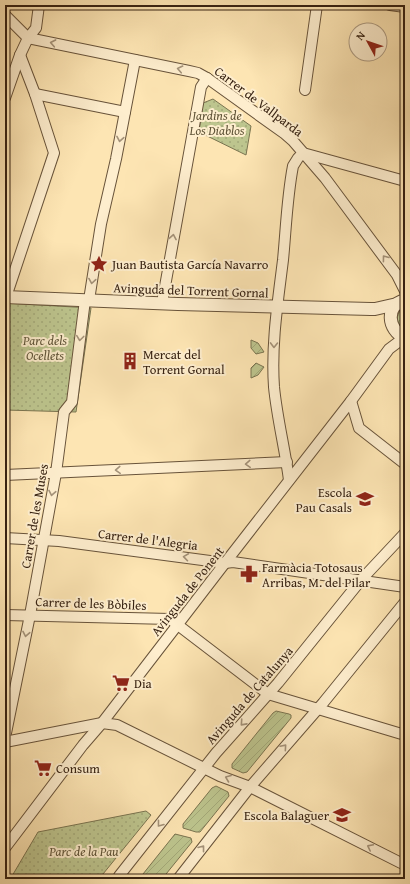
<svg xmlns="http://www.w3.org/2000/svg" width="410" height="884" font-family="'Gentium Book Plus',serif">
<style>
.park{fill:url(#park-dots);stroke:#7a7450}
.garden{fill:url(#garden-furrows);stroke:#7a7450}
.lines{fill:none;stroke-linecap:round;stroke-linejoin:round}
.minor-casing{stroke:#68533a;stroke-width:12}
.tertiary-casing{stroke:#68533a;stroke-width:14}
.minor{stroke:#feeece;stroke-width:10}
.tertiary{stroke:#feeece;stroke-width:12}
.oneway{stroke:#a49279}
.labels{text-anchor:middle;stroke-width:4;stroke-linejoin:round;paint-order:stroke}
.street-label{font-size:13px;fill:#372212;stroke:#feeece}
.park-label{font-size:13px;font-style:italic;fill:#5f5337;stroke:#feeece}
.poi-label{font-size:13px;fill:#372212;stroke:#feeece;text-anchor:start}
</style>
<defs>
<pattern id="park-dots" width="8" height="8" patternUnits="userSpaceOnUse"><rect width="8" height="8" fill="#bdc58e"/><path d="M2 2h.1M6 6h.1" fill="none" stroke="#a3a979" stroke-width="1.8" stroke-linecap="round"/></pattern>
<pattern id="garden-furrows" width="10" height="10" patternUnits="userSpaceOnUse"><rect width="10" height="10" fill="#bdc58e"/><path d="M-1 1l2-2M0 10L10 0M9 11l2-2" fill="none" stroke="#a3a979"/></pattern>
</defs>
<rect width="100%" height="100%" fill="#fde5b3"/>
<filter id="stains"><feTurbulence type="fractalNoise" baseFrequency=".005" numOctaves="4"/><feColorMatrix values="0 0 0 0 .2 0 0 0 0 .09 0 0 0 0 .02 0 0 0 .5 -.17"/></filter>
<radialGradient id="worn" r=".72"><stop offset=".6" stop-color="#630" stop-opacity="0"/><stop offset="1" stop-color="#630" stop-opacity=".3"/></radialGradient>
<g class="park">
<path d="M213,99L251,126L246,155L199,132L203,103Z"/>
<path d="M5,303L91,308L76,412L5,410Z"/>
<path d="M146,811L151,815L103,874L94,879H59L12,876L38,832Z"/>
</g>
<g class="garden">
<path d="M405,306V330C394,324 396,312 405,306Z"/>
<path d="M251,340L258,343L264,352L256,354L251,348Z"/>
<path d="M256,363L264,367L258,375L251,378V368Z"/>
<path d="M276,711L289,714L291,715V718L247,772L243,773L232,768V764L273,713Z"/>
<path d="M216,786L228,792L229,796L200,832H196L183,828V824L212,788Z"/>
<path d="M175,834L191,838L192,842L162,879H139Z"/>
</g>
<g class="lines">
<g class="minor-casing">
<g id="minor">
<path d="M390,5L405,7"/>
<path d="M5,15L28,38"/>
<path d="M28,38L189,71L198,73L207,78L285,134L293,141L325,178L397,275L405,291"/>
<path d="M305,90L317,5"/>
<path d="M35,94L125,112"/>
<path d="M5,98L20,55L28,38L36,28L39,5"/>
<path d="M6,297L54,153L35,94L20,55"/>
<path d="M89,300L101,224L116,159L135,60"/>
<path d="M162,303L201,87L207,78"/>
<path d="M351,401L359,428L405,464"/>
<path d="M5,475L287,462"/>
<path d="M289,480C285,449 277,418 274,387C271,344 278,301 283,260C286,229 287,197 293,166L298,158L303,153L405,181"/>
<path d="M5,538L59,541L225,563L233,562L405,587"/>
<path d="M5,615L170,619L268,694L405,735"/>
<path d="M5,738L30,615L56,473L64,412L72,402L85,300"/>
<path d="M5,742L102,723L117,725L220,776L250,787L401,863H405"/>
<path d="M5,848L83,745L102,723L225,563L351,401L389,349L405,337"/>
<path d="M120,879L119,876L216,753L278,683L361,580L405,533"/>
<path d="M178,879L250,787L323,703L405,602"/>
</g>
</g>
<g class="tertiary-casing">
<g id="tertiary">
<path d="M5,297L178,304L371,309H375L397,304"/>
<path d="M405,300C385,305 387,330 405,338"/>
</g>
</g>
<use href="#minor" class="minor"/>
<use href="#tertiary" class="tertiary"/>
</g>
<defs><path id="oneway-chevron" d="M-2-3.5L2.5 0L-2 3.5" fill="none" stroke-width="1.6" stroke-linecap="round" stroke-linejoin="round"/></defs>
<g class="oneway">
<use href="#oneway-chevron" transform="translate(53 43) rotate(-169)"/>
<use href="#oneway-chevron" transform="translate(180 69) rotate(-168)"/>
<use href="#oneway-chevron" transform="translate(120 139) rotate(100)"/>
<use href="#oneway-chevron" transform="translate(173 237) rotate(-80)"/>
<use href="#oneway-chevron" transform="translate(385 258) rotate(-127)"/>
<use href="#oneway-chevron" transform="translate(92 281) rotate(99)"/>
<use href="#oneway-chevron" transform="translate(80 338) rotate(97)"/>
<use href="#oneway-chevron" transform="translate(274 345) rotate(91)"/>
<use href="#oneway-chevron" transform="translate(248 464) rotate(177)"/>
<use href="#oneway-chevron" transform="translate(118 470) rotate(177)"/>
<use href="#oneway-chevron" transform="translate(52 493) rotate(101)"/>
<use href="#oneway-chevron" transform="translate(186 557) rotate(-172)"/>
<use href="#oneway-chevron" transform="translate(26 634) rotate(101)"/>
<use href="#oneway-chevron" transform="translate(243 723) rotate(132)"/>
<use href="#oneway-chevron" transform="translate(284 747) rotate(-49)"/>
<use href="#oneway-chevron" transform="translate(228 778) rotate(-159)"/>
<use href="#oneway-chevron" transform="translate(160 824) rotate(128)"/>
<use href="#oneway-chevron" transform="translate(370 847) rotate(-153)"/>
<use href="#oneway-chevron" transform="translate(202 848) rotate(-52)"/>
</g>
<defs>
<g id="sight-bare" transform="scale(1.38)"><path d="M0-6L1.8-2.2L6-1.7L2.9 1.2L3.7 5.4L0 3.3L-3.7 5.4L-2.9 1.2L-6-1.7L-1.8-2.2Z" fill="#8f2418" stroke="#feeece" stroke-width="2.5" paint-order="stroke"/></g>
<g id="building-bare" transform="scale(1.38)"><path d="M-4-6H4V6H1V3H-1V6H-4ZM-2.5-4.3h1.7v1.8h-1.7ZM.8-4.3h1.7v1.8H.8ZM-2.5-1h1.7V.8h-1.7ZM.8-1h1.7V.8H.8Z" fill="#8f2418" stroke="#feeece" stroke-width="2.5" paint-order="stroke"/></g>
<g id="school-bare" transform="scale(1.38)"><path d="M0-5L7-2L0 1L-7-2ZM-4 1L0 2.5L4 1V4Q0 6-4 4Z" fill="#8f2418" stroke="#feeece" stroke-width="2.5" paint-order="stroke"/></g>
<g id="pharmacy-bare" transform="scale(1.38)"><path d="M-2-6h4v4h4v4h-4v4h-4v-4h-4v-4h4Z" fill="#8f2418" stroke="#feeece" stroke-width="2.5" paint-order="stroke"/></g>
<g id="supermarket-bare" transform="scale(1.38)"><path d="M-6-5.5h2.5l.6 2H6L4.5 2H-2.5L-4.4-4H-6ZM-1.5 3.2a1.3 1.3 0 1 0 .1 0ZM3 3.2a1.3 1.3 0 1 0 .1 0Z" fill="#8f2418" stroke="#feeece" stroke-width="2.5" paint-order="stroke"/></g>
</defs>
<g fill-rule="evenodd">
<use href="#sight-bare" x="99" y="264"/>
<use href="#building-bare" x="130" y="361"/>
<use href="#school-bare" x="365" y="499"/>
<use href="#pharmacy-bare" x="249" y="574"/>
<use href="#supermarket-bare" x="121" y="683"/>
<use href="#supermarket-bare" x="43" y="768"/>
<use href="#school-bare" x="342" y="815"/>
</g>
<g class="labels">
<g class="street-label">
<text transform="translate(259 101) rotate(37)" y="5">Carrer de Vallparda</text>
<text transform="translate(191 290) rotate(2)" y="5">Avinguda del Torrent Gornal</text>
<text transform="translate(34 516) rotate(-80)" y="5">Carrer de les Muses</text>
<text transform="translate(148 539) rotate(7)" y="5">Carrer de l'Alegria</text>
<text transform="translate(187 591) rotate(-52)" y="5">Avinguda de Ponent</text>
<text transform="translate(91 603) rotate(2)" y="5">Carrer de les Bòbiles</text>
<text transform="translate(249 695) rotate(-49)" y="5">Avinguda de Catalunya</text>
</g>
<g class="park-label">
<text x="217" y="120">Jardins de<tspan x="217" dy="15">Los Diablos</tspan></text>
<text x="45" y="345">Parc dels<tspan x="45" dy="15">Ocellets</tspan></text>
<text x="84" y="856">Parc de la Pau</text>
</g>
<g class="poi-label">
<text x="112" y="269">Juan Bautista García Navarro</text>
<text x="143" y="359">Mercat del<tspan x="143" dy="15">Torrent Gornal</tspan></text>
<text x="352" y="497" text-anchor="end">Escola<tspan x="352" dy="15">Pau Casals</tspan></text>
<text x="262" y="572">Farmàcia Totosaus<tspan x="262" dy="15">Arribas, M. del Pilar</tspan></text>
<text x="134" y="688">Dia</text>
<text x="56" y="773">Consum</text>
<text x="329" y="820" text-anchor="end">Escola Balaguer</text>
</g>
</g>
<rect width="410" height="884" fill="none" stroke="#fde5b3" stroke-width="20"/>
<rect x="6" y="6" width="398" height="872" fill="none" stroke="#372212" stroke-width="2"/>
<rect x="10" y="10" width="390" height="864" fill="none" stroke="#372212"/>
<g transform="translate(368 42) rotate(310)"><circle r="19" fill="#feeece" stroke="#ae9c83"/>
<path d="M0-3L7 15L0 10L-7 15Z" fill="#8f2418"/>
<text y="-6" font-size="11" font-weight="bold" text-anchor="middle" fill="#372212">N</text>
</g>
<rect width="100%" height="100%" filter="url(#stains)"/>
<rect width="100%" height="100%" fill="url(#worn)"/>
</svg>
